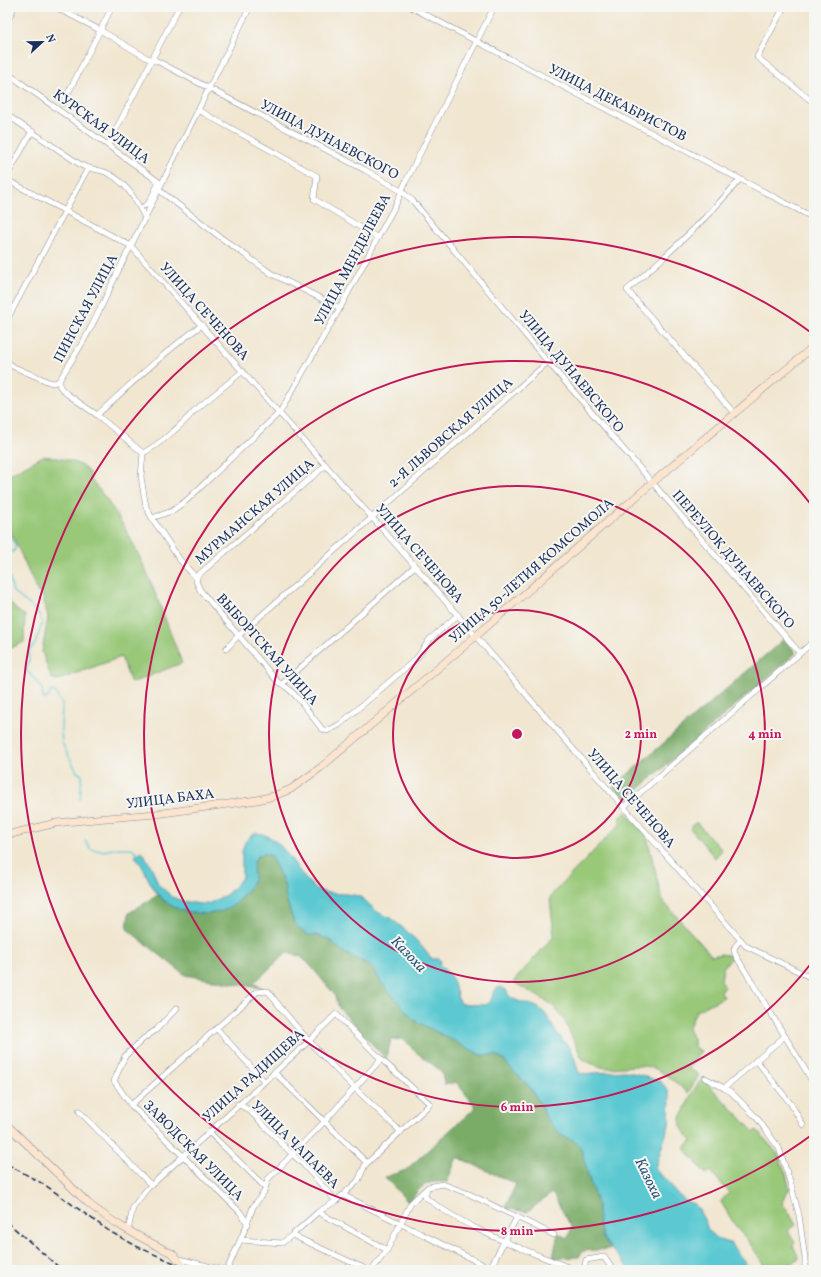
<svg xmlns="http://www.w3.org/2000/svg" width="821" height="1277" font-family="Vollkorn,serif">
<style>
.green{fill:#98c878;stroke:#5a7c6b}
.forest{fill:#7aac68;stroke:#4a6e63}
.water{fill:#5cc9d2;stroke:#3c7c98}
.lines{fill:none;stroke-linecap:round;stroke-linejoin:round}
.stream{stroke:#5cc9d2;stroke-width:1.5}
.minor-casing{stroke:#868a97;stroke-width:6}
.secondary-casing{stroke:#868a97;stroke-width:8}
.minor{stroke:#fff;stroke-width:5}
.secondary{stroke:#fbe5cf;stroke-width:7}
.rail{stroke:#1b2f5e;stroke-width:1.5;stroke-dasharray:6 3;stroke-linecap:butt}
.ring{fill:none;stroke:#c2185b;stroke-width:2}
.labels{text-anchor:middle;stroke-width:4;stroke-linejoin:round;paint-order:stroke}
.street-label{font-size:14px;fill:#1b2f5e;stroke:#f6f6f2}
.water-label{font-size:15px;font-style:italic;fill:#2b567b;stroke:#f6f6f2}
.centre{fill:#c2185b;stroke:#f6f6f2;stroke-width:2}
.ring-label{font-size:12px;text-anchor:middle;font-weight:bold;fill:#c2185b;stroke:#f6f6f2;stroke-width:4;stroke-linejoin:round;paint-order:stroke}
</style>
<rect width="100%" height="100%" fill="#f6f6f2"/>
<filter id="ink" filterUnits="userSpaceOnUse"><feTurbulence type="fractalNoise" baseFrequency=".025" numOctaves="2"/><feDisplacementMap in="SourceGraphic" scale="8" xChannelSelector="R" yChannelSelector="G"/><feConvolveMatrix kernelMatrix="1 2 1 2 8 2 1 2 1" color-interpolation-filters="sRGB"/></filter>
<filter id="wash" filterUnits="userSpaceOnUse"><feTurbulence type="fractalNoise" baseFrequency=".012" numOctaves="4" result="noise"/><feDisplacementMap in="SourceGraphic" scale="16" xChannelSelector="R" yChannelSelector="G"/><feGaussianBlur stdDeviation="0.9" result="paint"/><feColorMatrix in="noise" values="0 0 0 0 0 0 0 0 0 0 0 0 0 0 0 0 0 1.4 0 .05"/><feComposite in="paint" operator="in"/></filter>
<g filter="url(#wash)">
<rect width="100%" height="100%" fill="#f1e6d0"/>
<g class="green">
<path d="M43,456C58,458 90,461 91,480C137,532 157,600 182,663L131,683L121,657L58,680L51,678L42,652L48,617L42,593H38L12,534L7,530V476Z"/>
<path d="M7,597C10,604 18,613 25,615L24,642L7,650Z"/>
<path d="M626,812L647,836L662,900L712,956L721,954L733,956L723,968L721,981L725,987L720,990L724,997L696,1011L688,1029L694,1041V1047L701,1051L689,1068L699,1075L688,1093C679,1085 669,1076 658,1070C643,1062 625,1068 608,1068C600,1068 589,1063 582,1058L563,1018L554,1007L548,1002L513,982L554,936L550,898L554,892L620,824L619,819Z"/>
<path d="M696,822L722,850L715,858L690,828Z"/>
<path d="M704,1080L754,1132L757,1130L782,1159L780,1163L781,1165L784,1166L790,1190L786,1192L782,1203L784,1206L787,1209L796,1225L788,1230L795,1243L793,1245L799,1259L781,1270H770L766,1264L764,1266L755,1251L746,1238L738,1230L721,1202L722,1200L729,1192L710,1171L706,1174L684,1148L692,1141C687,1134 678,1128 681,1118C685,1109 694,1083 704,1080Z"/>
</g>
<g class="forest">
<path d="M784,639L796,653L625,801L613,787Z"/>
<path d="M266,853L270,855L284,883L286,898L294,923L309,935H317L328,939L346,954L368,964L375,971L381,982L414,1020L481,1055H496L504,1060L510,1068L530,1087L542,1107L546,1118L561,1135L577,1142L582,1151L588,1175L598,1206L599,1226L603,1238L611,1249L583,1251L579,1257L553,1258L558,1233L567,1238L572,1228L552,1193L527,1212L505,1208L516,1184L457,1157L447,1182C424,1181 422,1185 409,1203L385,1177L406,1170L476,1107L456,1082L445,1085L441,1071L416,1052L403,1039L391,1040L386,1059L339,1008L334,994L309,964L300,956L286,953L254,983L262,988L247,986L185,975L127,929L129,913L158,895L164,901L189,912L205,913L253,877C252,865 253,856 266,853Z"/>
</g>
<path class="water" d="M256,833C284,835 295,873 315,888C327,897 346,891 360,897C366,900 371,907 376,911C380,914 385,915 390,918C405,929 421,943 431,959H438L441,961L439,964L448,973L453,980L459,1002L460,1004C468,1002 483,1008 489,1003C493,1000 492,993 495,989L501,987L506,990C510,1004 529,1001 540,1009C547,1014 550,1021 554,1029C560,1038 568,1044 573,1054C576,1061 576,1068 580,1074L625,1071L644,1076L661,1082L667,1089L670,1096L669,1125L655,1168L660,1175L668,1181L676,1193L687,1202L695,1204L705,1221L708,1230L719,1240L730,1243L751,1270H631L611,1249L603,1238L599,1226L598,1206L588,1175L582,1151L577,1142L561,1135L546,1118L542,1107L530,1087L510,1068L504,1060L496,1055H481L414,1020L381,982L375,971L368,964L346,954L328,939L317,935H309L302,931L294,923L286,898L284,883L270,855C265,853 260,853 256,858C250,865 256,876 252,884C250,887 246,891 244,893C240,898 236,904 231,907C213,918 181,915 165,901C148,888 148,871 135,856L142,851L152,868L158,884L172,897L182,901L200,904H208L226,895L238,883L242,877V852L245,842L251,836Z"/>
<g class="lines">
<g class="stream">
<path d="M7,532L15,544V549L13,552H8L7,554"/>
<path d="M7,567L13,592L31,606L40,616L42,623L36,643L29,651V661L26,670L39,684L42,689L43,698L46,699L49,696L51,691H53L57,694L58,698L62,703L61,730L62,743L77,772L82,775L80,799"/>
<path d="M85,841L91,849L102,851L119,848H132L138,854"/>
</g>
</g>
</g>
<g filter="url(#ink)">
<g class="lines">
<g class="minor-casing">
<g id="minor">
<path d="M55,7L100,30L147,58L157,61L365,170L401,191L412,200L548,362L798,651"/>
<path d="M411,7L814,218"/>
<path d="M784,7L757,57L814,103"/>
<path d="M7,22L14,7"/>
<path d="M7,73L159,182L148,204L144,206"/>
<path d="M63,103L112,7"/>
<path d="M198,110L317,176L314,199L378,238"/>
<path d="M7,115L81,165C89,169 96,169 105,172C125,180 136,200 145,218"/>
<path d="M108,145L179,7"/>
<path d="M7,176L32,131"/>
<path d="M7,180L131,246L415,566L607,788L746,946L814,979"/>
<path d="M159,190L220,237L272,274L340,308"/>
<path d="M7,320L88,168"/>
<path d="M7,362L14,367L49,382L54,383L59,381"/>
<path d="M59,381C69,364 81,347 90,329C105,301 116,273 131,246L209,88L250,7"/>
<path d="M59,381L60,387L67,394L97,415L143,453"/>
<path d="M734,413L627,290C667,255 706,220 740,179"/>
<path d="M97,415C131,384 164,352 202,325"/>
<path d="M143,453L141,477L146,507L152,518L180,560L197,579"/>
<path d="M143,453C160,444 181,426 194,411L243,371"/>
<path d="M326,465L197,576L196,581L200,590L278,682C294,689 310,714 322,729L327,731L339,725L417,658L430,639L458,615"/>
<path d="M152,518L172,511L187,500L280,412L340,308L397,202L406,181L494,7"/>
<path d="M226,649L238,636L548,362"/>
<path d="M283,683L415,566"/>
<path d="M624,807L814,641"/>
<path d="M741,940C735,946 732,948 736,956L814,1084"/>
<path d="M217,1029L264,1081"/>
<path d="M756,1060L791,1104L803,1125"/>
<path d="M274,1072L367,1163"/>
<path d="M705,1078L724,1088L731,1092L757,1118L779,1148L791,1185L799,1215L805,1258V1270"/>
<path d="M724,1088L785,1036"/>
<path d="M238,1104L249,1110L292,1154L303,1164L336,1201"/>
<path d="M131,1105L114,1081L125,1056L143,1039L156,1030L177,1008"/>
<path d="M79,1111L151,1185"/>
<path d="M209,1132L265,1187"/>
<path d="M427,1188L425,1197C469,1231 524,1249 575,1270"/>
<path d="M343,1195L494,1270"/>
<path d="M318,1212L387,1250"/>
<path d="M248,1224L240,1212L131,1105L257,992L268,991C306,1043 354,1088 401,1132"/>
<path d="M128,1231L133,1207L147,1189L309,1041L336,1014L381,1059L430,1104L365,1165L358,1181L336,1201L318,1212L292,1235L282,1243L241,1240"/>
<path d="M292,1235L368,1270"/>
<path d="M179,1259L224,1270"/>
<path d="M227,1270L246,1227L253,1207L264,1192L268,1179L324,1122L381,1059"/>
<path d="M372,1270L387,1250L411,1203L428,1187L443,1184L469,1194L554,1235"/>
<path d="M489,1270L517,1217"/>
<path d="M584,1270L586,1260L604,1257L613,1270"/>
</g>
</g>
<g class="secondary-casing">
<g id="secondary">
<path d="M7,835L56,823L95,819L156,814L257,800L274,796L291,789L320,768L476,636L652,483L814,346"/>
<path d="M7,1125L88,1203C115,1225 142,1238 173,1254C179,1259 182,1267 189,1270"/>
</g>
</g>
<use href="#minor" class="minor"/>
<use href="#secondary" class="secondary"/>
<g class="rail">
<path d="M7,1164L45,1185L109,1231L138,1247L190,1270"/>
<path d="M7,1222L62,1270"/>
</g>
</g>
</g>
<g class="ring">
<circle cx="517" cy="734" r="124"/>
<circle cx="517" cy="734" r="248"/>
<path d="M813 961A373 373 0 1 1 813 507"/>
<path d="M813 1134A497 497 0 1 1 813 334"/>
</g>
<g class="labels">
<g class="street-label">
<text transform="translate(618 102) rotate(27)" y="5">УЛИЦА ДЕКАБРИСТОВ</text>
<text transform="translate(102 126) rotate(36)" y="5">КУРСКАЯ УЛИЦА</text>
<text transform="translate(330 139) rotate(28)" y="5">УЛИЦА ДУНАЕВСКОГО</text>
<text transform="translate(352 259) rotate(-62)" y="5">УЛИЦА МЕНДЕЛЕЕВА</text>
<text transform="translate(85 308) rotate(-62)" y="5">ПИНСКАЯ УЛИЦА</text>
<text transform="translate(205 311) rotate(48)" y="5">УЛИЦА СЕЧЕНОВА</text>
<text transform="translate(572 371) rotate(50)" y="5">УЛИЦА ДУНАЕВСКОГО</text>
<text transform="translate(450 432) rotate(-41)" y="5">2-Я ЛЬВОВСКАЯ УЛИЦА</text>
<text transform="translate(254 511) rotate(-41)" y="5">МУРМАНСКАЯ УЛИЦА</text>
<text transform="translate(420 553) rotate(49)" y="5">УЛИЦА СЕЧЕНОВА</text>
<text transform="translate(734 559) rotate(49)" y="5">ПЕРЕУЛОК ДУНАЕВСКОГО</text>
<text transform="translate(531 570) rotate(-41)" y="5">УЛИЦА 50-ЛЕТИЯ КОМСОМОЛА</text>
<text transform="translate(268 649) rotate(48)" y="5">ВЫБОРГСКАЯ УЛИЦА</text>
<text transform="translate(170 798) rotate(-7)" y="5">УЛИЦА БАХА</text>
<text transform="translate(632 798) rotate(49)" y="5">УЛИЦА СЕЧЕНОВА</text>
<text transform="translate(253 1075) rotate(-42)" y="5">УЛИЦА РАДИЩЕВА</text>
<text transform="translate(296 1144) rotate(45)" y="5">УЛИЦА ЧАПАЕВА</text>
<text transform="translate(194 1150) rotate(45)" y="5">ЗАВОДСКАЯ УЛИЦА</text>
</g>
<g class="water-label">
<text transform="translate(409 954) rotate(46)" y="5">Казоха</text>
<text transform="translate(649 1178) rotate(64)" y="5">Казоха</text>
</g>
</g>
<circle cx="517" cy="734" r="6" class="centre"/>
<g class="ring-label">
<text x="641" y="738">2 min</text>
<text x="765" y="738">4 min</text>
<text x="517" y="1111">6 min</text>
<text x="517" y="1235">8 min</text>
</g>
<rect width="821" height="1277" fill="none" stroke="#f6f6f2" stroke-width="24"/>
<g transform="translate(42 42) rotate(68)" stroke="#f6f6f2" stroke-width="3" paint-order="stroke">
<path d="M0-3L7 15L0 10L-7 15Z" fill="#1b2f5e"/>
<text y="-6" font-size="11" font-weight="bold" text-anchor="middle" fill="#1b2f5e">N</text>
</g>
</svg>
